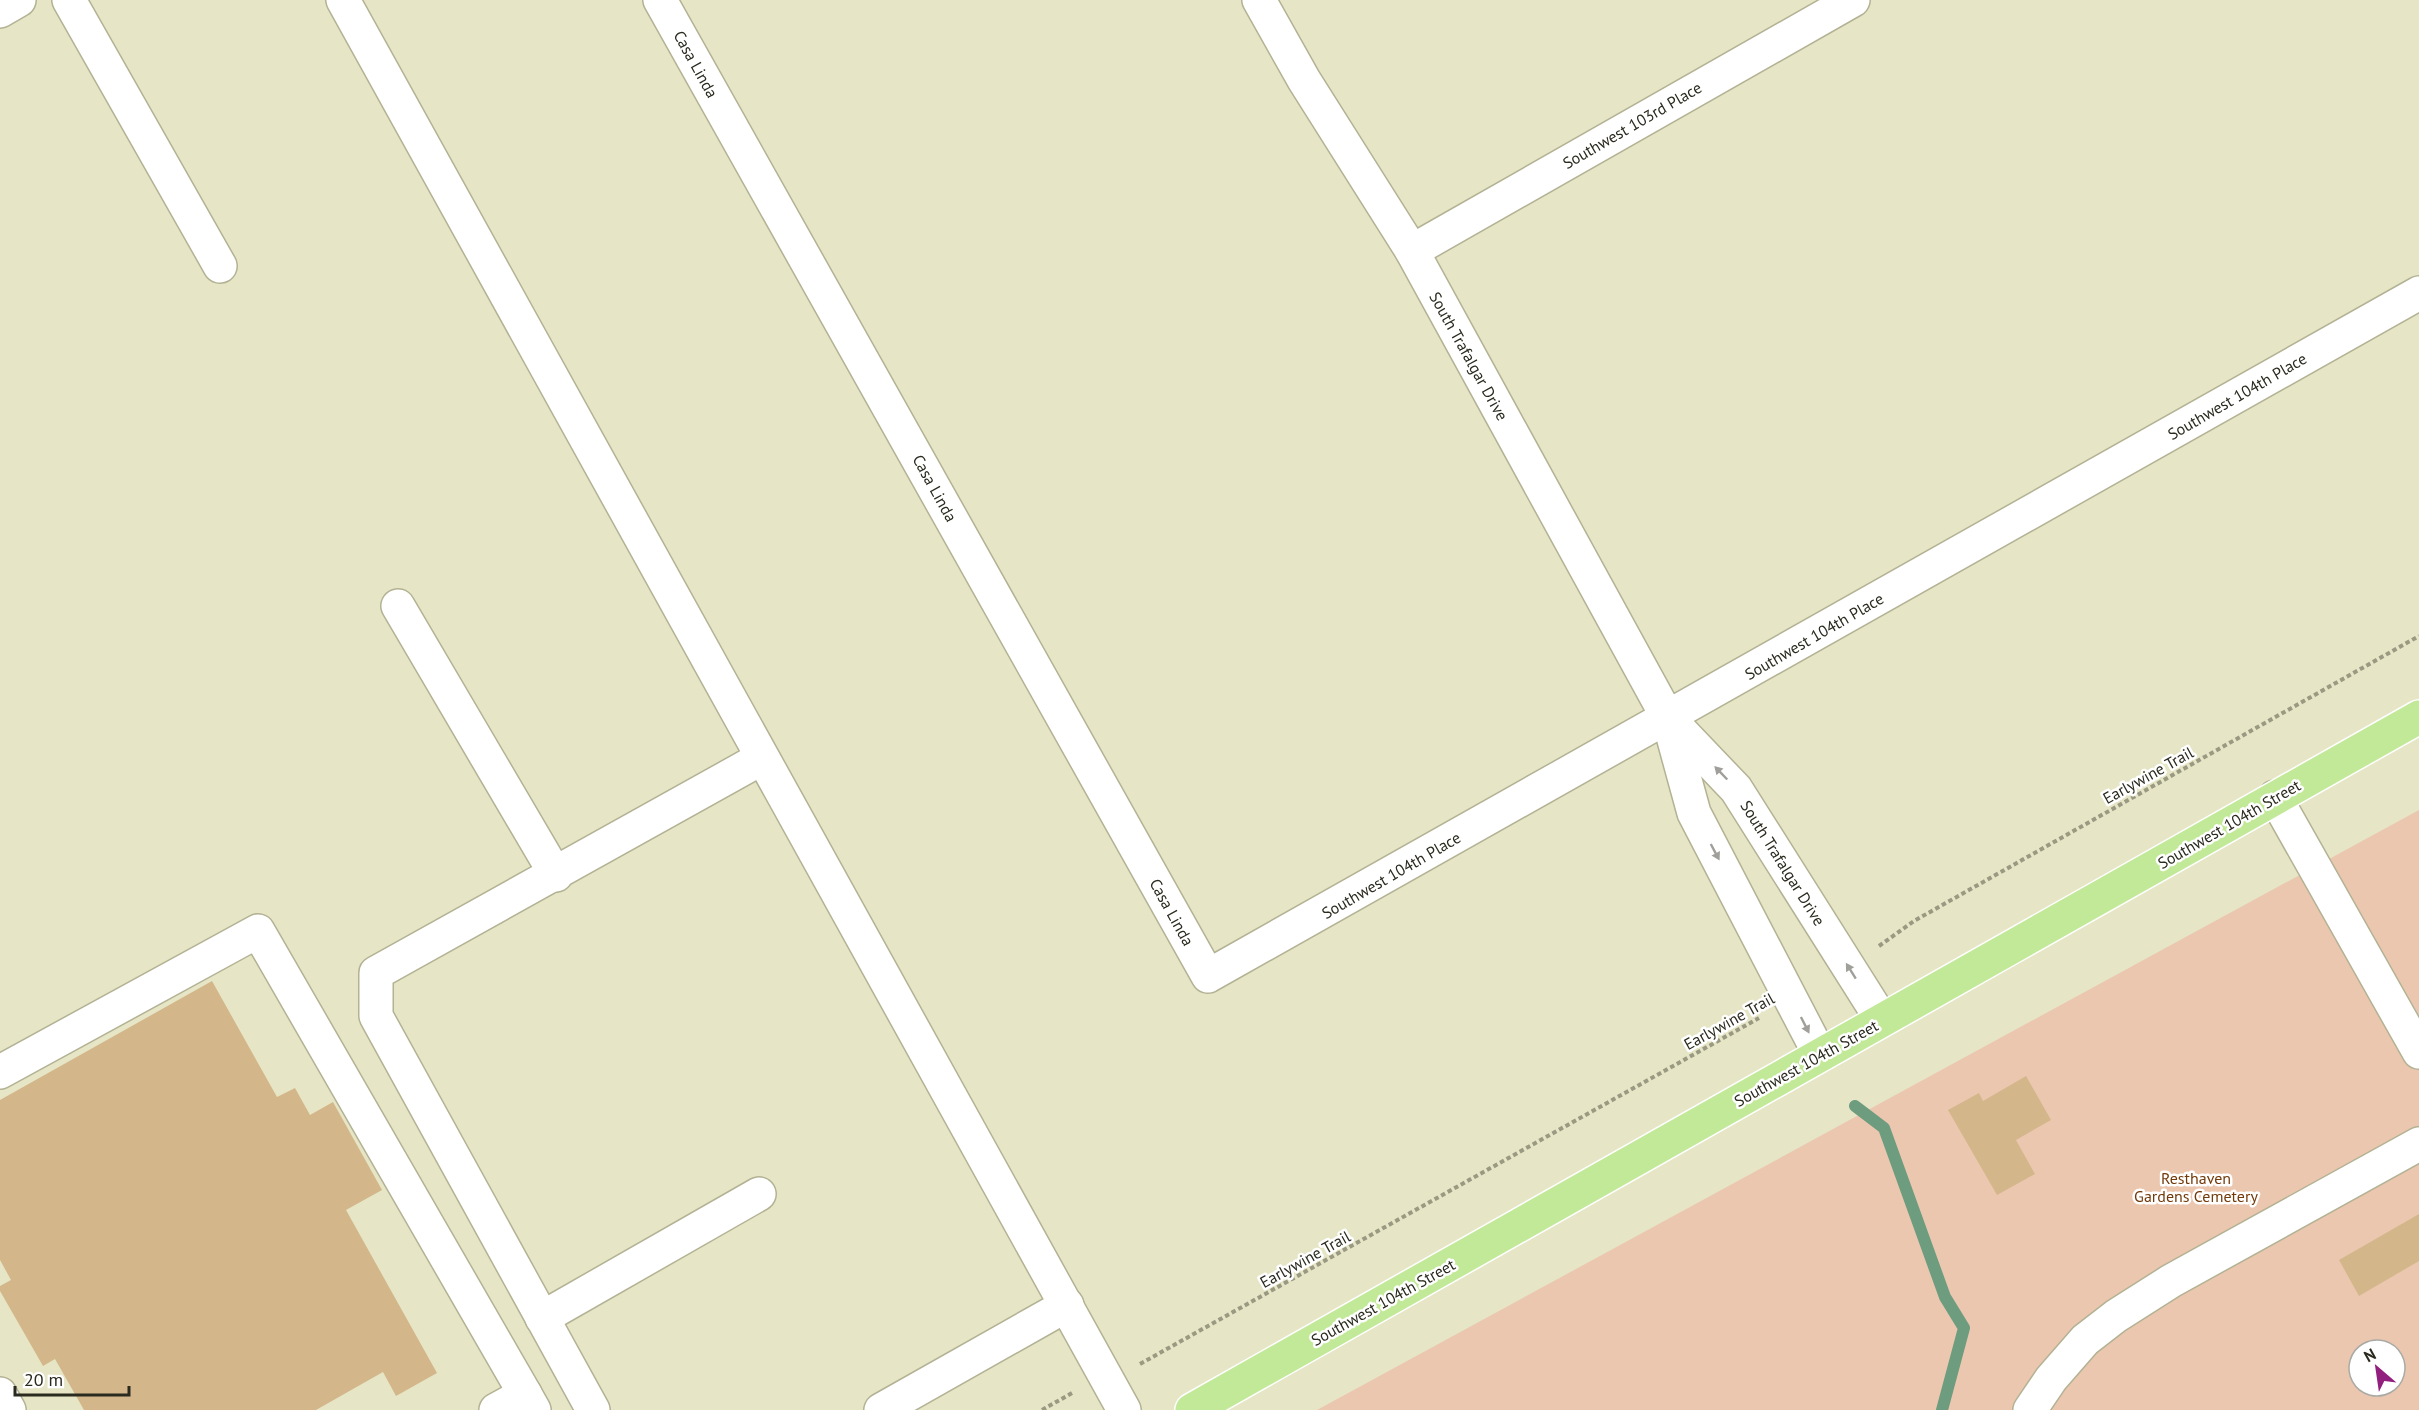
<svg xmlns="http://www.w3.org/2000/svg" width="2419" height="1410" font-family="'PT Sans',sans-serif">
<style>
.green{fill:#ebc7b0;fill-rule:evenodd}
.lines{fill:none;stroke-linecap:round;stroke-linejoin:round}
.stream{stroke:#6d9c7f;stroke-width:12}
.building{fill:#d3b78a}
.minor-casing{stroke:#b3b294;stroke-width:36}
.major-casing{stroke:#fff;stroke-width:36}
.path{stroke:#9a9982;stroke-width:4;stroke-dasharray:4.5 3;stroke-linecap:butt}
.minor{stroke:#fff;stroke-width:33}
.major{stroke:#c2e998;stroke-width:33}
.oneway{fill:#a09f9a}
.labels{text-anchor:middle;stroke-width:5;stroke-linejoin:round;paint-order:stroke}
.street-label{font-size:16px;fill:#2b2a1f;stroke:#fff}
.park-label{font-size:16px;fill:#723909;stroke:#fff}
</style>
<rect width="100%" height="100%" fill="#e6e5c6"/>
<path class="green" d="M2419,810V1410H1317ZM2359,1350H2395V1386H2359Z"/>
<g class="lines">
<path class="stream" d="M1855,1106L1884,1128L1945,1297L1964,1328L1942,1410"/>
</g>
<g class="building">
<path d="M212,981L277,1097L295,1088L310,1115L333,1102L382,1190L346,1210L437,1373L396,1396L383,1372L316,1410H84L55,1359L43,1366L0,1291V1286L11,1280L0,1260V1100Z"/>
<path d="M2026,1076L2051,1120L2016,1140L2035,1174L1997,1195L1948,1110L1979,1093L1983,1101Z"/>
<path d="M2419,1214V1261L2359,1296L2339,1260Z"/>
</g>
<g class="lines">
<g class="minor-casing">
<g id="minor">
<path d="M69,0L220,266"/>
<path d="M343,0L1124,1410"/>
<path d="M660,0L1208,976L2419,293"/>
<path d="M1259,0L1304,80L1412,251L1668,718L1694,813L1820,1055"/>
<path d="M0,11L19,0"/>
<path d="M1412,251L1853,0"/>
<path d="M398,606L556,875"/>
<path d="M1670,720L1736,789L1882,1020"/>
<path d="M2275,797L2419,1052"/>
<path d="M0,1072L258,931L525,1394"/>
<path d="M542,1318L759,1194"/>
<path d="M0,1394L9,1410"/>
<path d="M496,1410L525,1394L534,1410"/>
<path d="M593,1410L376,1016V973L762,758"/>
<path d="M881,1410L1067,1305"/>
<path d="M2030,1410L2051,1379L2085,1340L2116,1316L2171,1281L2419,1144"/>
</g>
</g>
<g class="major-casing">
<path id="major" d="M1192,1410L2419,717"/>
</g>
<g class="path">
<path d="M1879,946L1914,921L2419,636"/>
<path d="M1140,1364L1759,1018"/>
<path d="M1042,1410L1072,1393"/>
</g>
<use href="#minor" class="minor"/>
<use href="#major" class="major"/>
</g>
<defs><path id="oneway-solid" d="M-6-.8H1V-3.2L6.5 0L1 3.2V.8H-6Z" transform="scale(1.5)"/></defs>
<g class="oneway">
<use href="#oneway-solid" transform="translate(1721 773) rotate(-134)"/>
<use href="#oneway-solid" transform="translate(1715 852) rotate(62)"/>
<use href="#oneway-solid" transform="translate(1851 971) rotate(-122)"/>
<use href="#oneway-solid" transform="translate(1805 1025) rotate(63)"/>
</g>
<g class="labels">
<g class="street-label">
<text transform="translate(696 64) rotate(61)" y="6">Casa Linda</text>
<text transform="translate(1632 125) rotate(-30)" y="6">Southwest 103rd Place</text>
<text transform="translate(1469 356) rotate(61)" y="6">South Trafalgar Drive</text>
<text transform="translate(2237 396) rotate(-30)" y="6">Southwest 104th Place</text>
<text transform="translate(935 488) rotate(61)" y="6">Casa Linda</text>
<text transform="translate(1814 636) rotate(-30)" y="6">Southwest 104th Place</text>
<text transform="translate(2148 775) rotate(-29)" y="6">Earlywine Trail</text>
<text transform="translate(2229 824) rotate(-30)" y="6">Southwest 104th Street</text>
<text transform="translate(1783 863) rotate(58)" y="6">South Trafalgar Drive</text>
<text transform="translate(1391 875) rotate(-30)" y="6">Southwest 104th Place</text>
<text transform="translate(1172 912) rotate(61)" y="6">Casa Linda</text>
<text transform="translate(1729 1021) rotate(-29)" y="6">Earlywine Trail</text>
<text transform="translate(1806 1063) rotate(-29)" y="6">Southwest 104th Street</text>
<text transform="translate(1305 1259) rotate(-29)" y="6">Earlywine Trail</text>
<text transform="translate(1383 1302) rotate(-29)" y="6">Southwest 104th Street</text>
</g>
<g class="park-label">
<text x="2196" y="1184">Resthaven<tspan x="2196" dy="18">Gardens Cemetery</tspan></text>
</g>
</g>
<g transform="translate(2377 1368) rotate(331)"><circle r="28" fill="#ffffff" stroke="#aaaaa5" stroke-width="1.5"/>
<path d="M0-4.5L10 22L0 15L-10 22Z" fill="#921e7d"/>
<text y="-9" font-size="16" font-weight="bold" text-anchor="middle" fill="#2b2a1f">N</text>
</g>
<path d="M15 1386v9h114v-9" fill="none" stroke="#2b2a1f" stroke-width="3"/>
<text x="24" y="1386" font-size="18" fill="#2b2a1f" stroke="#ffffff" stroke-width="4.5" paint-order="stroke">20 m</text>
</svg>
